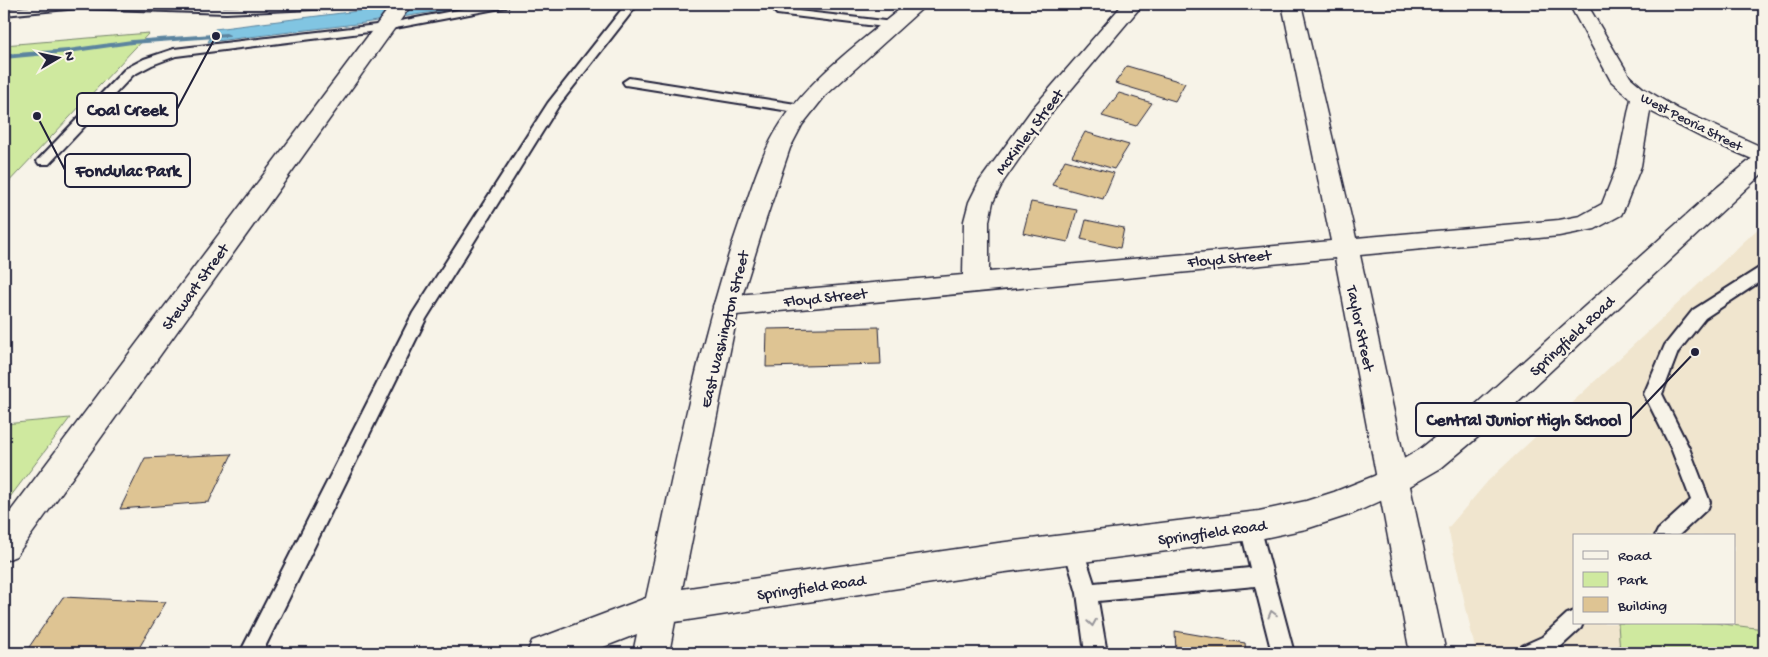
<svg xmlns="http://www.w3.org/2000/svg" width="1768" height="657" font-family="'Gochi Hand',sans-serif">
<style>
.built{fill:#f0e5ce;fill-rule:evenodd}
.green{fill:#cfe99f;stroke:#78866d}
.water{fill:#81c5e2;stroke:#5b849f}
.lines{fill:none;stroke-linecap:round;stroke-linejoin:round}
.stream{fill:#5b849f;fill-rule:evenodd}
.building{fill:#dec493;stroke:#22223b}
.service-casing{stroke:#22223b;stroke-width:4}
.minor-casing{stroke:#22223b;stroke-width:3}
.secondary-casing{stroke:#22223b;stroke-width:3}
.service{fill:#f7f3e8;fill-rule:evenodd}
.minor{fill:#f7f3e8;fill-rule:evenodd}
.secondary{fill:#f7f3e8;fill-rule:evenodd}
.oneway{stroke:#97959a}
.labels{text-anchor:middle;stroke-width:5;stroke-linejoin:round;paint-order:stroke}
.far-street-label{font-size:14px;fill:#22223b;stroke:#f7f3e8}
.street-label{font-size:16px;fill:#22223b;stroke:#f7f3e8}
.leader{fill:none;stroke:#22223b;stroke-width:2}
.callout-dot{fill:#22223b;stroke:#f7f3e8;stroke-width:2}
.callout{fill:#f7f3e8;stroke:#22223b;stroke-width:2}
.callout-label{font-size:18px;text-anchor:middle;font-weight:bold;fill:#22223b}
</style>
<rect width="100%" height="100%" fill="#f7f3e8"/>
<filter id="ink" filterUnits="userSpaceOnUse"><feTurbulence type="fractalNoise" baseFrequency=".02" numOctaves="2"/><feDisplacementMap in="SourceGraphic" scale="10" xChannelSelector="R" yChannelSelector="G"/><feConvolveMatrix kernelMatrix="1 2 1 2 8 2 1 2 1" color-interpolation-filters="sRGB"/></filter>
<g filter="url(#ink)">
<path class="built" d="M1764,223V653H1476L1448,528L1488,481ZM1574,536H1734V623H1574Z"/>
<g class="green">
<path d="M4,4H230L226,10L78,5L4,12Z"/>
<path d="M149,33L4,187V45Z"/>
<path d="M70,418L4,505V424Z"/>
<path d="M1618,623H1715L1764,629V653H1620Z"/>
</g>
<path class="water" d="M413,4H484L364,23L208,42L215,29Z"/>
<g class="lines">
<path class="stream" d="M226,33L230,35L229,37L132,44L68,53L4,59V54L68,49L132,40Z"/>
</g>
<g class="building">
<path d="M1127,66L1185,83L1175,101L1115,83Z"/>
<path d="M1119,93L1152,103L1136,126L1102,116Z"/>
<path d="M1085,132L1129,145L1114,169L1072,156Z"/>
<path d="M1065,160L1114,173L1103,199L1052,185Z"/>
<path d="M1031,202L1077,210L1068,242L1023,233Z"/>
<path d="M1086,220L1124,228L1120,248L1081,239Z"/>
<path d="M879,327L881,364L766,367L767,329Z"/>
<path d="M232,454L209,502L120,509L145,458Z"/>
<path d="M63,597L166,602L136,653H25Z"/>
<path d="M1175,631L1245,643L1246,653H1176Z"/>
</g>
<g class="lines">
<g class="service-casing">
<g id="service">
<path d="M55,4L226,7L288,4H362L356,7L226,13L78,8L4,15V9Z"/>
<path d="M489,4H512L506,7L385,30L176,56L152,65L133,75L49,164H39L37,161L125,69L144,59L174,49L385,24Z"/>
<path d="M626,4H638L559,105L426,319L262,653H240L413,313L548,103Z"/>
<path d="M781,9L893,22L899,25L893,28L777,14L775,12Z"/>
<path d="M629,78L802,105L808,109L802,113L625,85L623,82Z"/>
<path d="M1764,267V279L1705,318L1678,352L1662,394L1689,448L1710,502L1708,508L1678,536H1655L1658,530L1691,500L1671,448L1644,394L1665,345L1693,310L1759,268Z"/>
<path d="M1250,518L1257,520L1260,526L1294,653H1272L1255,586L1098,601L1107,653H1085L1077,593L1064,549L1067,543L1074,540L1081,543L1094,583L1250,568L1240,526L1243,520Z"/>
<path d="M1574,611V623H1583L1581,628L1556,651L1552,653H1519L1522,646L1542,637L1567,614Z"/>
</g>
</g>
<g class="minor-casing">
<g id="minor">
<path d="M392,4H412L16,556L4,561V520Z"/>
<path d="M1123,4H1143L1048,117L1003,182L993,202L989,221V272L1331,241L1282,4H1301L1356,238L1559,220L1580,216L1602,204L1617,166L1631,99L1611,81L1569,4H1587L1630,77L1643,88L1678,109L1764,148V164L1701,137L1650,111L1641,166L1624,209L1621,215L1595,229L1559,236L1360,255L1446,653H1410L1335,258L726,316L716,313L713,306L716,299L726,296L963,275L964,221L969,202L979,182L1033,108Z"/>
</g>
</g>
<g class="secondary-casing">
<path id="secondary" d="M906,4H927L825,96L802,125L790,148L766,219L739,306L682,589L998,543L1259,511L1306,501L1334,492L1374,476L1419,450L1475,405L1713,191L1756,155L1764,153V172L1497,421L1441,468L1396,494L1352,514L1306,529L1259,539L998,573L675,622L669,653H633L637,634L588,653H527L532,641L646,598C674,473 697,345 739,224C751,190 761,153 781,123C813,75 862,41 906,4Z"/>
</g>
<use href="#service" class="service"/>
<use href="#minor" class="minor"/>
<use href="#secondary" class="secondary"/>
</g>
<defs><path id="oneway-chevron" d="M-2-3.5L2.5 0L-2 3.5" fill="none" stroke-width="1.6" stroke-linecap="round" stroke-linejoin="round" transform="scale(1.25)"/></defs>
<g class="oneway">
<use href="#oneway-chevron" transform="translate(1272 614) rotate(-105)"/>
<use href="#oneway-chevron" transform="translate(1092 623) rotate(81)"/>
</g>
</g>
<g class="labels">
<g class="far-street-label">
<text transform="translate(1692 121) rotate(27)" y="5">West Peoria Street</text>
</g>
<g class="street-label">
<text transform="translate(1028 131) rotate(-53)" y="6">McKinley Street</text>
<text transform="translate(1229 257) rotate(-5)" y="6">Floyd Street</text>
<text transform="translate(194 286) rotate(-54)" y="6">Stewart Street</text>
<text transform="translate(825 296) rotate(-6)" y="6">Floyd Street</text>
<text transform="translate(1362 328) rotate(78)" y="6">Taylor Street</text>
<text transform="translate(723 329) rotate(-76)" y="6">East Washington Street</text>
<text transform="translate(1571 335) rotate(-43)" y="6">Springfield Road</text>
<text transform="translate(1212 531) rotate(-8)" y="6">Springfield Road</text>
<text transform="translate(811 586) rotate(-8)" y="6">Springfield Road</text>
</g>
</g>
<path class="leader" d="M216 36L177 109M37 116L65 170M1695 352L1631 419"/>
<g class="callout-dot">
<circle cx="216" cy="36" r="5"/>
<circle cx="37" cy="116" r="5"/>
<circle cx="1695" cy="352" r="5"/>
</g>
<g class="callout">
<rect x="77" y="93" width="100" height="33" rx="5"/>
<rect x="65" y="154" width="125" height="33" rx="5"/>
<rect x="1416" y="403" width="215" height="33" rx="5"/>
</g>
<g class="callout-label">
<text x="127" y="115">Coal Creek</text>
<text x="128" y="176">Fondulac Park</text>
<text x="1524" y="425">Central Junior High School</text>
</g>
<rect width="1768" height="657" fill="none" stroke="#f7f3e8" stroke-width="20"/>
<rect x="10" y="10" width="1748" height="637" fill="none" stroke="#22223b" stroke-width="2" filter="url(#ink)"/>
<rect x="1573" y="534" width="162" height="90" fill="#f7f3e8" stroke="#a29fa3"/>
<rect x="1583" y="551" width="25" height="8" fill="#f7f3e8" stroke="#a29fa3"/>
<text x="1618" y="560" font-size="15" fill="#22223b">Road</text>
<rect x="1583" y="572" width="25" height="15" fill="#cfe99f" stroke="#a29fa3"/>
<text x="1618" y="584" font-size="15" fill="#22223b">Park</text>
<rect x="1583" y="597" width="25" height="15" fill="#dec493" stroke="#a29fa3"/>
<text x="1618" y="610" font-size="15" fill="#22223b">Building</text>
<g transform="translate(58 58) rotate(81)" stroke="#f7f3e8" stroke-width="4" paint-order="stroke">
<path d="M0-4L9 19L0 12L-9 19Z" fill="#22223b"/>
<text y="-8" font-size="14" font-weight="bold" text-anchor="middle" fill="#22223b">N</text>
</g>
</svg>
